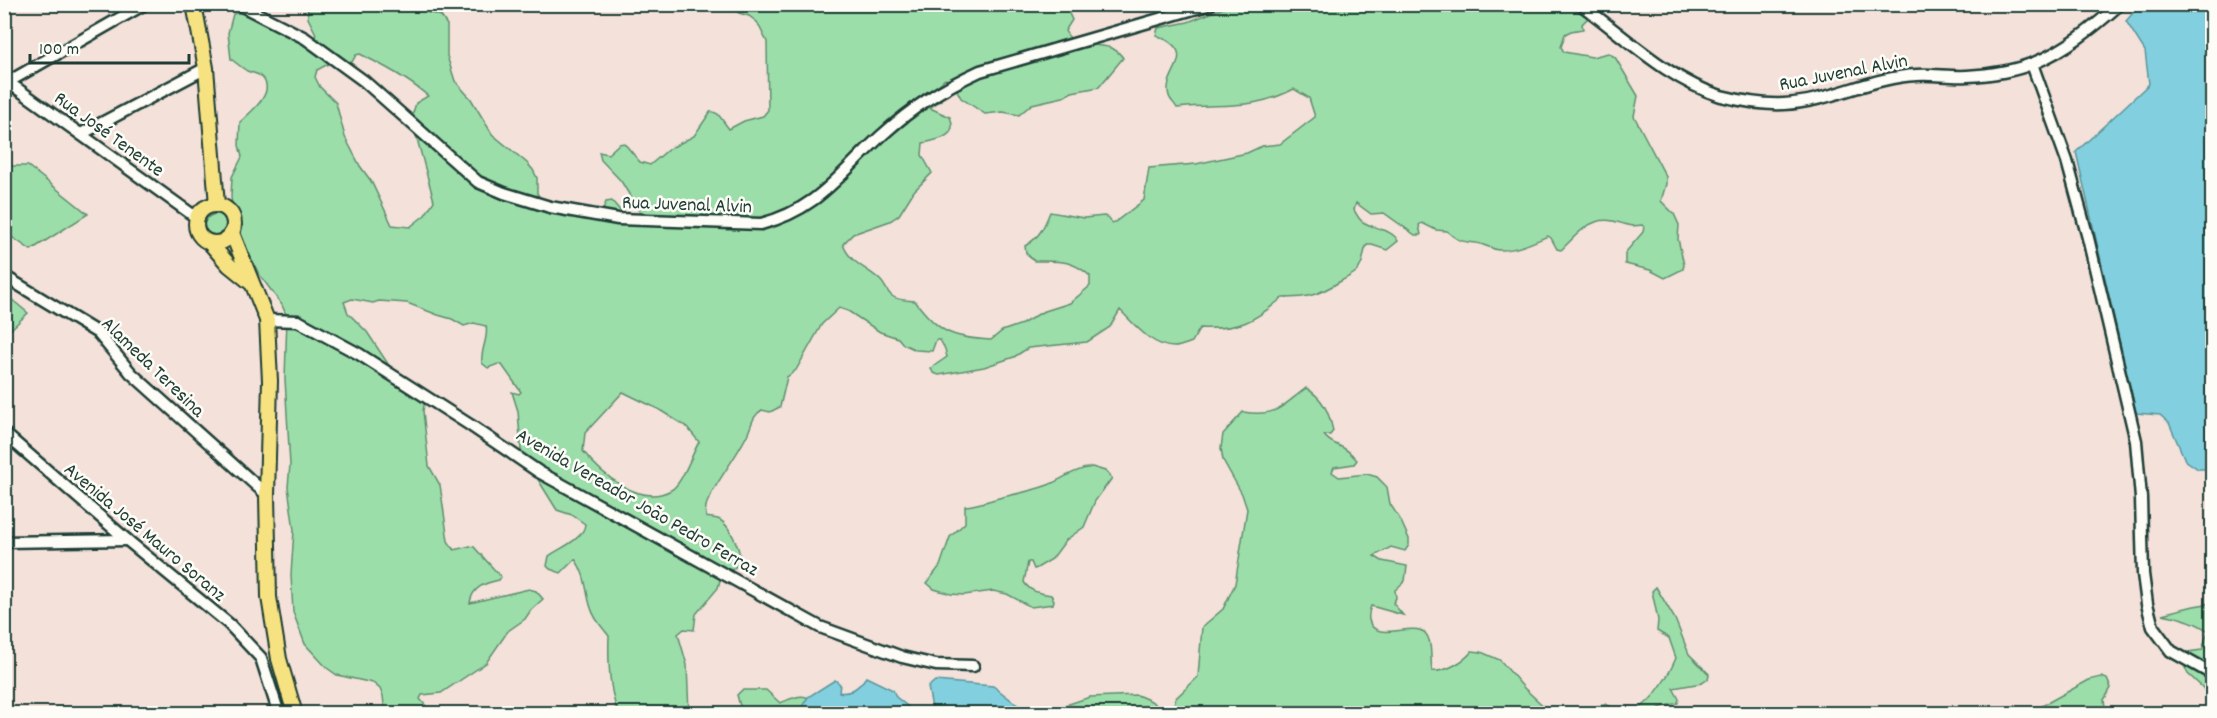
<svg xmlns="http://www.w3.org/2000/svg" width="2217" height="718" font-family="Dekko,sans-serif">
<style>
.green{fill:#9cdea9;stroke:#5e8e6e;stroke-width:1.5;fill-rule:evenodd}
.water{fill:#82d0df;stroke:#5a959b;stroke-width:1.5}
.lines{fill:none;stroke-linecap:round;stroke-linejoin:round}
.minor-casing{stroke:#1f3d34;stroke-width:15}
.major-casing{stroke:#1f3d34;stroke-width:18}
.minor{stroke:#fdfcf7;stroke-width:10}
.major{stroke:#f6e281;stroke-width:14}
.labels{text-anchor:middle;stroke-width:5;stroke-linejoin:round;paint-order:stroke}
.street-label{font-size:20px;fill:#1f3d34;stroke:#fdfcf7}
</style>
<rect width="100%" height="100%" fill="#f3e1da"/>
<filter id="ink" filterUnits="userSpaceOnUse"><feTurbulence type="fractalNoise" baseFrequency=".0167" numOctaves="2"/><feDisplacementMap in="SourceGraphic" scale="12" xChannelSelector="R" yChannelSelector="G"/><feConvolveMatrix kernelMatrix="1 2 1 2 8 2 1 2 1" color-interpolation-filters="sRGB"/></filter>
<g filter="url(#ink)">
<g class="green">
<path d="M364,4L384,5L400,11H423L441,16L447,25V56L455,81L471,99L492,134L527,163L533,170L537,178V193L540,198L549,203L597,212L603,210L606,202L612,201L624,215L641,219V214L621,181L601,160L599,152L608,154L619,144L624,143L640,162L650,165L669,149L694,136L711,111L718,114L729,129L744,121L763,116L768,110L767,42L757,22L749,16L739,13L730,5H1065L1072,20L1065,31C1078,56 1109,35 1123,58L1099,87L1072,92L1063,97L1032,104L1019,115L1003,112L985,114L961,98L952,81L945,79L930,92L938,95L941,100L930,108L950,117C959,137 937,140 923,143L922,155L932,173L914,191L899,215L890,221L853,234L843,244C849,263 868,268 881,281C885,285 887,292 892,296C899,301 907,300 915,301C939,333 952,338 991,340L1002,331L1022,324L1042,312L1070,303L1090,286V276C1072,259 1058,261 1034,261L1026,253L1025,246C1040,237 1044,227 1050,212L1084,218L1104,216L1109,218L1112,223L1115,222L1144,200L1149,168L1196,164L1247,153L1262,146L1280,144L1315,117L1309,98L1294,89C1251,111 1223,103 1177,108C1175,104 1170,100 1169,96C1161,72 1203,54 1156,35L1158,28L1188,22L1231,5H1571L1592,14L1582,24L1583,29L1571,31L1565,34L1561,47L1564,52L1592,57L1608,53L1615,57L1638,96L1634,116L1666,177V184L1661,201L1674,214L1679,225L1678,239L1684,265L1683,269L1665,278L1650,270L1625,264V253L1643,232L1644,227L1642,225C1628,227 1626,224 1613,221C1590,216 1576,236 1561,250L1557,249L1551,238L1548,236C1534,242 1515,251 1499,250C1491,249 1484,244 1476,243C1463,242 1457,241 1447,231L1436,230L1422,223L1419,225L1421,235H1415L1384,213L1371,214L1356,203L1354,210C1357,215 1359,220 1363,222C1374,229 1392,229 1398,241L1387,250L1372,245H1367C1362,253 1365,263 1357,271C1353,275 1346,278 1341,281C1318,295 1309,298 1282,298C1254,322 1238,330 1200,328L1192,342C1186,344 1179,347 1174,347C1152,347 1134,324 1120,310L1110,327L1087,342L1028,348L1014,357L984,367L939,375L933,373L931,368L947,357L945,349L940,340H936L932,351L916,350L903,344L898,338L880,332L848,311L839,308L822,324L796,370L787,377L780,407L770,412L762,410C753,415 752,424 748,433C737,457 716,481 707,503C705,508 705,512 706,517C710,518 716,518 720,520C729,525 743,552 739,562C736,569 727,573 721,576L718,588L696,614L694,630L684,629L678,634L687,665L689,714L618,713C609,689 608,662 609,636C602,627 594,619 591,608C585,590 587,576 575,559L561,573L550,569L547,566L549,556C560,548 584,539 585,524L572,515L557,510L534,473L522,464L518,411L512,392L519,394L521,392L502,365L498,364L488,368L482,363C480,350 489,338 486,326L474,323L464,326L452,319L438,315L407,303L379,301L373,303L352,299L344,302L348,313L367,332L390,367L404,380L426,393L423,411L429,466L440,485L448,541L454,550L470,546L474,547L501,577L499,580C485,583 472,587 470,603L529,589L536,591L543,599L531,610L525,619L508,631L486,663L441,693L422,695L420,699L432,713H385L383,696L380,689L373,683L337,675L327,668L305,644L293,612L291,575L294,530L288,487L290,465L285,379L287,317L282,305L259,274L241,238L233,215L231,197L232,177L242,157L239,145L240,122C250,113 279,90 260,76C257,73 251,73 247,71C241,67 236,63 231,59L228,33L233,14C246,9 299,32 314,38L316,34L308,18L307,5ZM360,54C384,66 407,78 428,96L416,103L409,126L416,135L434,201L425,215L410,227L392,225L371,181L360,166L345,137L336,103L320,87L315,77L317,70L330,63L352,62L356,55ZM623,392L658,409L687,427L699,442C692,454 682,484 671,490C640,508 600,473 583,451L585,433Z"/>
<path d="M5,166H28L88,214L31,250L6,233L5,235Z"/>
<circle cx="217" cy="227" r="13"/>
<path d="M4,293L28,313L7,333L5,331Z"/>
<path d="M1306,388C1323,398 1329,412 1333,431L1330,435H1324C1329,443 1337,444 1345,449C1350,452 1354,457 1357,460L1354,464L1334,467L1332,472L1339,477L1367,474L1377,477L1387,487L1390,504L1400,519L1409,539V545L1405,551L1391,547L1374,556L1382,561L1407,566L1405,581L1395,590L1396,598L1393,603L1403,615L1371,606C1369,611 1368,614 1369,620C1375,644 1411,621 1425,633C1433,641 1430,660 1432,671C1444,673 1465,661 1472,651L1481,652L1500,660L1524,688L1551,713H1171L1176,698L1198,677L1202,627L1223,609L1235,584L1247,509L1242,494L1223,460L1221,448L1223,434L1243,412C1277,417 1281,407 1306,388Z"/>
<path d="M1092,467L1105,471L1112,478L1095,501L1084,527L1066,540L1052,559L1037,568L1034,569L1031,562H1028L1024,582C1030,592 1040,593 1051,595L1054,600L1053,604L1031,607L1007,594L993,591L964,595L951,594L934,589L927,583L940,566L950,537L965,523V506C980,505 992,499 1007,496C1021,493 1035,490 1048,485C1064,478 1073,470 1092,467Z"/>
<path d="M1656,587L1675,619L1689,654L1709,674L1708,679L1702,683L1673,688L1679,699L1678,703L1662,707L1651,713H1578L1605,704C1612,707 1620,712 1627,712C1648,712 1669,675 1676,658L1669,638L1657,631L1658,620L1652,591Z"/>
<path d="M2212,603V713H2200L2208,708L2210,701L2203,688L2188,674L2185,668L2188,652L2202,650L2208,631C2195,621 2179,617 2162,614L2194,606Z"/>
<path d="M2101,677L2107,679L2111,688L2104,700L2106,713H2029L2089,680Z"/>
<path d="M742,690H766L780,703C800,695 809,690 820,713H749L740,706L737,695Z"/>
<path d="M1137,695L1151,701L1166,713H1028L1032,711H1048L1090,697Z"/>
</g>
<g class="water">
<path d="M2140,5H2212V469H2198L2185,460L2169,423L2160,415L2136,413L2076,152L2149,84L2145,51L2126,21Z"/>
<path d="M866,677L893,690L896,697L916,713H798L808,697L835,680L840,684L839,692C850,695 860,686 866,677Z"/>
<path d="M935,681L993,686L1028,713H933L928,687Z"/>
</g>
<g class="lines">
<g class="minor-casing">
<g id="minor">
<path d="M238,4L305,38L364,81L478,182L504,193L550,207L618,219L761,224C819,209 839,174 881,136C913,107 941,89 980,71L1211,4"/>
<path d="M1580,4C1623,35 1670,81 1721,96C1741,101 1763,105 1784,104C1829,102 1871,77 1917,75C1934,74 1950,77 1967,76C1988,75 2014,71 2034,63C2066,50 2094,27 2120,4"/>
<path d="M2032,64L2067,161L2088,238L2136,441L2141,498L2143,574L2147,604L2153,627L2171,651L2212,674"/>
<path d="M4,75L8,82L197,218"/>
<path d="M5,81L8,82L143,5"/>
<path d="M81,134L206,68"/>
<path d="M4,276L98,333L131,373L267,495"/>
<path d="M267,320L298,321L359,354L470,425L539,472L820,627L902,657L936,665L973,666"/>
<path d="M4,433L127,540L229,624L261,658L279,714"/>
<path d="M4,542L127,540"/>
</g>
</g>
<g class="major-casing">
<g id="major">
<path d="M194,4L206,68L217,205"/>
<circle cx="215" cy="224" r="19"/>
<path d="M232,233L267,320L270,381L267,495L269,597L279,659L295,714"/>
<path d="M210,243L229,265L250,282"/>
</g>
</g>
<use href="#minor" class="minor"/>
<use href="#major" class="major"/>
</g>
</g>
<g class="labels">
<g class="street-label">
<text transform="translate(1843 71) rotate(-11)" y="7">Rua Juvenal Alvin</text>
<text transform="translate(110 133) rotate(36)" y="7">Rua José Tenente</text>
<text transform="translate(687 203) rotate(2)" y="7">Rua Juvenal Alvin</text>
<text transform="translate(154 366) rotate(44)" y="7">Alameda Teresina</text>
<text transform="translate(638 501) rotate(30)" y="7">Avenida Vereador João Pedro Ferraz</text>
<text transform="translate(146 531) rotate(40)" y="7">Avenida José Mauro Soranz</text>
</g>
</g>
<rect width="2217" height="718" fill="none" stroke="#fdfcf7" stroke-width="24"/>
<rect x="12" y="12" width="2193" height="694" fill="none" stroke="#1f3d34" stroke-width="2" filter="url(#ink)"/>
<path d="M30 54v9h159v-9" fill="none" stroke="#1f3d34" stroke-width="3"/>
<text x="39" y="54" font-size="18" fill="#1f3d34" stroke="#fdfcf7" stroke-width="4.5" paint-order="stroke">100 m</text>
</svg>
